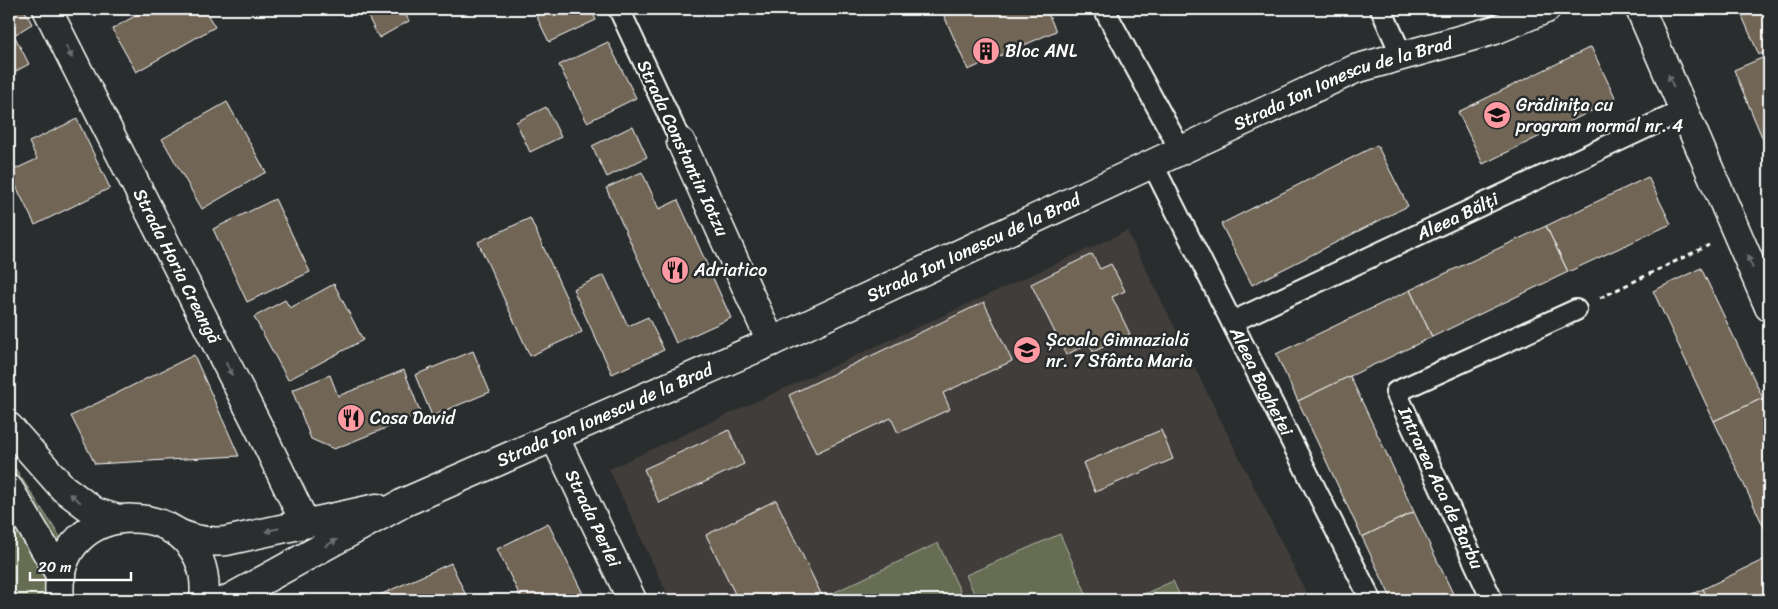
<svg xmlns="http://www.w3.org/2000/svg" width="1778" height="609" font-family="Sriracha,sans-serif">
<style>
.built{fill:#3f3e3a}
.green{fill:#666d53;stroke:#b2b6a9}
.building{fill:#716657;stroke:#fff}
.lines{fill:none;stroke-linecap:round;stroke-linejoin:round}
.service-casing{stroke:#fff;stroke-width:24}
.minor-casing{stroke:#fff;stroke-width:31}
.tertiary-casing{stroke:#fff;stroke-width:31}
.primary-casing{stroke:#fff;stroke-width:31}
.path{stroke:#fff;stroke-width:3;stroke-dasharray:5 4;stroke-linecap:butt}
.service{stroke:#2a2d2e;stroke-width:20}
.minor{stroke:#2a2d2e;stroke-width:28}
.tertiary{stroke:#2a2d2e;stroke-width:28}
.primary{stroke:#2a2d2e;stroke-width:28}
.oneway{fill:#6a6c6d}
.labels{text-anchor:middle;stroke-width:5;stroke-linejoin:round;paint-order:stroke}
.poi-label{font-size:18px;fill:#fff;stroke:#2a2d2e;text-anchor:start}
.street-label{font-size:18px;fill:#fff;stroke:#2a2d2e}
</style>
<rect width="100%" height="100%" fill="#2a2d2e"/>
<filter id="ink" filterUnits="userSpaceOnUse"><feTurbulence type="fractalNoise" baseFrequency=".02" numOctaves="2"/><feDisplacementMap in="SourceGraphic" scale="10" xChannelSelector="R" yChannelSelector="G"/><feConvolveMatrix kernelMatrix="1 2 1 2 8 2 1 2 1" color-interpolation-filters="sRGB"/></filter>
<g filter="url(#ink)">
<path class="built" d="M1127,231L1310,600H670L609,469Z"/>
<g class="green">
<path d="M9,459L70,552L61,600H9Z"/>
<path d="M1060,534L1089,600H977L966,575Z"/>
<path d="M938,543L964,600H839L835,592Z"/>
<path d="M1173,581L1182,600H1131Z"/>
</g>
<g class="building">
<path d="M9,9H24L32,24L14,35L29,64L9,75Z"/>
<path d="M147,9H204L215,27L136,72L112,29Z"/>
<path d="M364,9H403L409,21L379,38Z"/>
<path d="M533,9H591L596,20L549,42Z"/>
<path d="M941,9H1046L1056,31L968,70Z"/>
<path d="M1739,9H1769V50L1759,55Z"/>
<path d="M608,42L636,98L587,122L559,65Z"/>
<path d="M1591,47L1616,99L1483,164L1458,112Z"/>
<path d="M1769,55V154L1734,70Z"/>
<path d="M227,102L266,172L202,209L162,139Z"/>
<path d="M546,107L561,137L530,152L516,122Z"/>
<path d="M77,119L110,188L35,225L9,172L37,159L29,142Z"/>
<path d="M633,126L647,157L607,177L592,146Z"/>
<path d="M1377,145L1408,206L1252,285L1221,224Z"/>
<path d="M642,172L659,209L678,200L731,318L676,343L606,188Z"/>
<path d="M1648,177L1671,224L1568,272L1546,226Z"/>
<path d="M275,199L310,272L247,302L213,229Z"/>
<path d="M530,218L582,332L530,356L478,242Z"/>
<path d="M1546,226L1568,272L1432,337L1410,290Z"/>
<path d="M1092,254L1100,269L1111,264L1125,291L1112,297L1130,334L1093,352L1089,343L1066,355L1031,284Z"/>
<path d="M1701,268L1763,398L1714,421L1653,291Z"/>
<path d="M604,275L628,326L648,317L664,350L612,374L573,289Z"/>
<path d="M334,284L363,340L288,380L254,317L285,300L290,308Z"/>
<path d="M1410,290L1432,337L1298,401L1276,354Z"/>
<path d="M984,302L1012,361L943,393L950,409L898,433L891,418L816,453L789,395Z"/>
<path d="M473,351L490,392L432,416L415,375Z"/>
<path d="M194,355L239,456L95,464L71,416Z"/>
<path d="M404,370L421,414L334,449L311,439L292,390L330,375L338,396Z"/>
<path d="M1350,376L1414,512L1362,537L1298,401Z"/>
<path d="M1763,398L1769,412V538L1714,421Z"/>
<path d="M729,430L744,464L659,503L644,469Z"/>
<path d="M1161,430L1173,459L1095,492L1083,463Z"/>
<path d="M776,500L824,600H738L706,535Z"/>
<path d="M1414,512L1456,600H1392L1362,537Z"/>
<path d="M548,523L586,600H522L497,549Z"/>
<path d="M1769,557V600H1708L1703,589Z"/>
<path d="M451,563L468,600H374L373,598Z"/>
<path d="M1703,589L1708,600H1679Z"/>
</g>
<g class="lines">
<g class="service-casing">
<g id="service">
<path d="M619,9L681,142"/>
<path d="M1104,9L1181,151"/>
<path d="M1381,9L1402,56"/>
<path id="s1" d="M1153,165L1371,600"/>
<path id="s2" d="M1232,322L1684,110"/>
<path d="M1492,600L1396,392L1576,310"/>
</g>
</g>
<g class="minor-casing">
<g id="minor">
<path id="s3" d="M47,9L262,434L305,523"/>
<path d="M1640,9L1769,307"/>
<path d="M681,142L771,342"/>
<path id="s4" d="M554,436L632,600"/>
</g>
</g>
<g class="tertiary-casing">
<g id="tertiary">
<path d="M172,530C189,539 207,543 226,541L377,508"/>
<path id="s5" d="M227,600L405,502L771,342L1355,69L1495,30L1546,9"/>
</g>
</g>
<g class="primary-casing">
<g id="primary">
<path d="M9,427L63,488L95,512L118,519"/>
<path d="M9,489L61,576"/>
<path d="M60,600C48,491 216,492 204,600"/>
</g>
</g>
<path class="path" d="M1600,298L1709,245"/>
<use href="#service" class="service"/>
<use href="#minor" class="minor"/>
<use href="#tertiary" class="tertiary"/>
<use href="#primary" class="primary"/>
</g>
<defs><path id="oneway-solid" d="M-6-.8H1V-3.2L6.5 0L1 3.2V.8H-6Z" transform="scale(1.25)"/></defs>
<g class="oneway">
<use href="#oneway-solid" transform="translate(69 52) rotate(63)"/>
<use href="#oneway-solid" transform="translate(1671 81) rotate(-113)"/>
<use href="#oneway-solid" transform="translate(1750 262) rotate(-113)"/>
<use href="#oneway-solid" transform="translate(229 369) rotate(63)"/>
<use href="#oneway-solid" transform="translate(75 498) rotate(-142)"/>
<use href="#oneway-solid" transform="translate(272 530) rotate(167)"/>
<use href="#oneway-solid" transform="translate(331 543) rotate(-29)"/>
</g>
</g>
<defs>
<g id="building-disc" transform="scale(1.4375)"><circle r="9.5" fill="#ff9aa2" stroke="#2a2d2e"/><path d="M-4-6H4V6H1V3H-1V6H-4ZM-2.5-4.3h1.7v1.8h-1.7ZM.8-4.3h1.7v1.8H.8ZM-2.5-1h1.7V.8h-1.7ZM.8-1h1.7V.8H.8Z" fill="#111"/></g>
<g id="school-disc" transform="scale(1.4375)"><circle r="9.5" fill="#ff9aa2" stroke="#2a2d2e"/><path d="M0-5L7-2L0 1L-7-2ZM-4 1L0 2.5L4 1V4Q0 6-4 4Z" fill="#111"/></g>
<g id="restaurant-disc" transform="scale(1.4375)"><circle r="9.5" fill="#ff9aa2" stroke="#2a2d2e"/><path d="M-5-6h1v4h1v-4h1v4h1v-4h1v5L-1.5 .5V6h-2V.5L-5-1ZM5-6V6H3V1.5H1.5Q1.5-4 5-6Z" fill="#111"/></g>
</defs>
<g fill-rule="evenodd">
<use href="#building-disc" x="986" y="51"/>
<use href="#school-disc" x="1497" y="115"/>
<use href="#restaurant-disc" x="675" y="270"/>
<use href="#school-disc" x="1027" y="350"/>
<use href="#restaurant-disc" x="351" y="418"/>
</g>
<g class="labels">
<g class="poi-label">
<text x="1005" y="57">Bloc ANL</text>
<text x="1516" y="111">Grădinița cu<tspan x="1516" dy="21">program normal nr. 4</tspan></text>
<text x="694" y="276">Adriatico</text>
<text x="1046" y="346">Școala Gimnazială<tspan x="1046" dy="21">nr. 7 Sfânta Maria</tspan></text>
<text x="370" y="424">Casa David</text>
</g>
<g class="street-label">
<text dy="6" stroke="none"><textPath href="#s5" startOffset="1231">Strada Ion Ionescu de la Brad</textPath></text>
<text transform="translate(683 148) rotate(65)" y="6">Strada Constantin Iotzu</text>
<text dy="6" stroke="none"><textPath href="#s2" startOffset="249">Aleea Bălți</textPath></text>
<text dy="6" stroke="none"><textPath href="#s5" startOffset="826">Strada Ion Ionescu de la Brad</textPath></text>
<text dy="6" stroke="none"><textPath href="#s3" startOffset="288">Strada Horia Creangă</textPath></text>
<text dy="6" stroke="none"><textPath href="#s1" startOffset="242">Aleea Baghetei</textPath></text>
<text dy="6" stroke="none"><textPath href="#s5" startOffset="421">Strada Ion Ionescu de la Brad</textPath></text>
<text transform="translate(1441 488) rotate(65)" y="6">Intrarea Aca de Barbu</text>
<text dy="6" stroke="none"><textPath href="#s4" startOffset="91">Strada Perlei</textPath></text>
</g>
</g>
<rect width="1778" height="609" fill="none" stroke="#2a2d2e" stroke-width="30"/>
<rect x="15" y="15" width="1748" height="579" fill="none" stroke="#fff" stroke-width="2" filter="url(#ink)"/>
<path d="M30 572v8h101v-8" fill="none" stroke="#ffffff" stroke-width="2.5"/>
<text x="38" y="572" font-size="15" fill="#ffffff" stroke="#2a2d2e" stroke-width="4" paint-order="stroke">20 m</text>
</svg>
